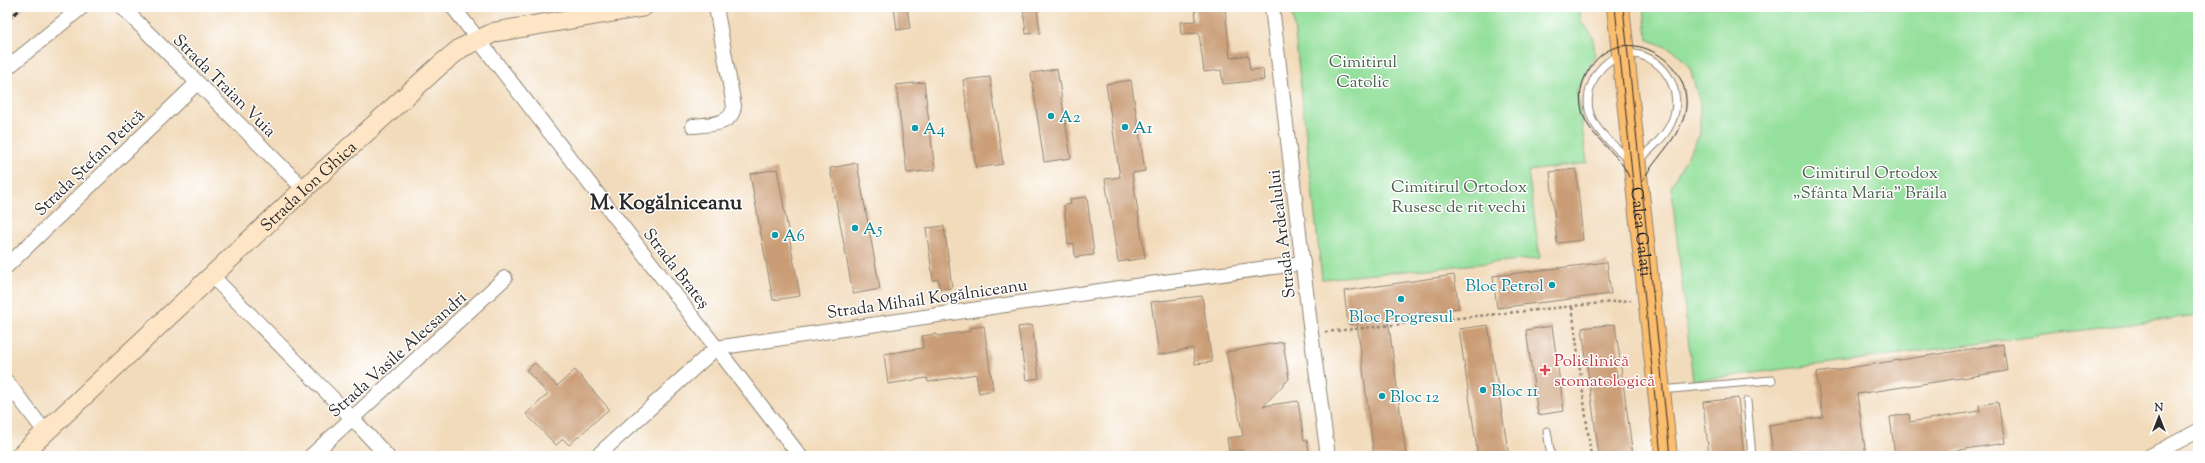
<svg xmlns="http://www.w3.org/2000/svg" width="2205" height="463" font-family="'Sorts Mill Goudy',serif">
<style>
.green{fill:#95e09c;stroke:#608664}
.building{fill:#ca9d76}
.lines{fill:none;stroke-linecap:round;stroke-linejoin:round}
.lane-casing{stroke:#8e8373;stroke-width:9}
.street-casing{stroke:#8e8373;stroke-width:16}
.secondary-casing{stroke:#8e8373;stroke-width:21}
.primary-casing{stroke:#8e8373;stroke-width:24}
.path{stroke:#8e8373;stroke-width:2.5;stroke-dasharray:3 3;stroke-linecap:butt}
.lane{stroke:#fff;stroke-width:7}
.street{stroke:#fff;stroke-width:14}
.secondary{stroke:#fde5c5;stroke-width:19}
.primary{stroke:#fbbd6e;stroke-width:22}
.tram{stroke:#2b2b2b;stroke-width:1}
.rail{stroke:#2b2b2b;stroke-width:3;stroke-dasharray:6 3;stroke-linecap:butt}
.culture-dot{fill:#0f9aa8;stroke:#fff;stroke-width:1.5}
.health-dot{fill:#e0444e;stroke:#fff;stroke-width:1.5}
.labels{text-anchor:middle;stroke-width:3;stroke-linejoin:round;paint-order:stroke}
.park-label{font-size:17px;fill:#4b614d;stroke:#fff}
.street-label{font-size:17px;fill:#2b2b2b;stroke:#fff}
.culture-label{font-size:17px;fill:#0d838f;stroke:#fff;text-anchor:start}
.health-label{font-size:17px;fill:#be3a42;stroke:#fff;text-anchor:start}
.district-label{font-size:21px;font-weight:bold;fill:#2b2b2b;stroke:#fff}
</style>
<rect width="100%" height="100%" fill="#fff"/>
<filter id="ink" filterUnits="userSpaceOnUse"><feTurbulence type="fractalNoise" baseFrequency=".025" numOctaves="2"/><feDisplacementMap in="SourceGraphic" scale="8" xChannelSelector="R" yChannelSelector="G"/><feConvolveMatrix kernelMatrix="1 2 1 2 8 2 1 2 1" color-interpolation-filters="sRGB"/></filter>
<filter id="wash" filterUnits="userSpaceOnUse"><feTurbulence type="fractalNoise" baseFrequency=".012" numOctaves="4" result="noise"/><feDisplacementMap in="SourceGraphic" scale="16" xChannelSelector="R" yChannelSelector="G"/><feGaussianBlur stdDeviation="0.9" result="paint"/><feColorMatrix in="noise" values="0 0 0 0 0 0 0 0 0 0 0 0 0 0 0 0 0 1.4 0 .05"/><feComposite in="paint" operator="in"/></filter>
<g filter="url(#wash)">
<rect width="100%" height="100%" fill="#f2dbbb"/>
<g class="green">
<path d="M1292,7H1579L1581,22L1593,36L1595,56L1577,90L1587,163L1528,171L1540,258L1322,279Z"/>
<path d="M1644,7H2198V315L1693,381L1671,186L1700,134V103L1690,68L1675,51L1647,39Z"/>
</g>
<g id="blocks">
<g class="building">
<path d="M894,7H907L910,28L897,30Z"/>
<path d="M1023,7H1037L1040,33L1026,34Z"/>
<path d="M1195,7H1225L1230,58L1248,55L1250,70L1263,69L1264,80L1223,84L1221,70L1204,72L1199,33L1181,34L1180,22L1196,21Z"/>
<path d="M1057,69L1071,158L1044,162L1031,73Z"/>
<path d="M990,77L1003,164L976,168L963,80Z"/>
<path d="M1131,80L1145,171L1132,173L1145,258L1118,262L1105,179L1120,177L1106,84Z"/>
<path d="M924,82L935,170L907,173L896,85Z"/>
<path d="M857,163L880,289L853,294L830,168Z"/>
<path d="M777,169L800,296L773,300L750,174Z"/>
<path d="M1576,169L1583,240L1557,243L1550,172Z"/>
<path d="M1087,197L1094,255L1075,257L1074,243L1068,244L1064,205L1071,204L1070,199Z"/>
<path d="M944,226L952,288L940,289L938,279L933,280L926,228Z"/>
<path d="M1607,262L1611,294L1497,308L1493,276Z"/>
<path d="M1454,275L1459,308L1388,318L1406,456H1374L1357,323L1348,324L1344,291Z"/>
<path d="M1202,296L1212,362L1195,364L1193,348L1159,355L1151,302Z"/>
<path d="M1615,324L1633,456H1599L1582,328Z"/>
<path d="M1032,325L1039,378L1026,380L1018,327Z"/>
<path d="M1488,325L1508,451L1478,456L1459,329Z"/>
<path d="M984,326L993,390L979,393L976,374L928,382L927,378L888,384L884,354L923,348L922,336L937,334V336L970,331V328Z"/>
<path d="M1552,326L1564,411L1538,415L1526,330Z"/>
<path d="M1283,342L1289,379L1263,406L1298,401L1304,440H1307L1309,451L1303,452L1304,456H1244L1243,450L1229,452L1227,438L1243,436L1226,352Z"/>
<path d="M2003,344L2007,371L1857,394L1866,455L1773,456L1769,425L1823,417L1816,373Z"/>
<path d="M535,363L557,386L575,370L609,409L569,445L563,439L556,445L526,414L548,394L526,370Z"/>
<path d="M1738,398L1744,456H1709L1703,402Z"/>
<path d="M1998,402L2005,443L1920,456H1895L1890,417L1909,414L1910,422L1980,411L1979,405Z"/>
</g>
</g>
</g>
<g filter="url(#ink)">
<use href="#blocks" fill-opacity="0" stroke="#8e8373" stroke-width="1"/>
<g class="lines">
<g class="lane-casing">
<g id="lane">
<path d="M1624,54C1661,50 1687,91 1671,123C1664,139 1647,152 1634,164C1608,139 1573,118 1595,77C1601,66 1612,57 1624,54Z"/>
<path d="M1661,390L1772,380"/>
<path d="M1747,401L1752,456"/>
<path d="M1547,431L1551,456"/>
</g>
</g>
<g class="street-casing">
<g id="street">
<path d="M122,7L304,189"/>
<path d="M453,7L800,456"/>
<path d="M1272,7L1311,333L1328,456"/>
<path d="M7,68L82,7"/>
<path d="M693,126C709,124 732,126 734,106L716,7"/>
<path d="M7,266L197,83"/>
<path d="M212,276L353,419L387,456"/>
<path d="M7,382L46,433"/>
<path d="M311,456L505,278"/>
<path d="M597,456L716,348L1113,289L1303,263"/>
<path d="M2150,456L2198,431"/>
</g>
</g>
<g class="secondary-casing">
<g id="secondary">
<path id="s1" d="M20,456L304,189L440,65L461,48L495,32L643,7"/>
</g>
</g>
<g class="primary-casing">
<g id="primary">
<path id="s2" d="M1618,7L1666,456"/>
</g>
</g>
<g class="path">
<path d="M1572,307L1591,456"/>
<path d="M1325,332L1631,300"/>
</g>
<use href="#lane" class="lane"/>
<use href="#street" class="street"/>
<use href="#secondary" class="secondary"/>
<use href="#primary" class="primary"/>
<g class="tram">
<path d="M1615,7L1661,456"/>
<path d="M1623,7L1670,456"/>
<path d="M1629,177C1618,149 1586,138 1581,106C1579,92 1582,80 1590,68C1623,15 1703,65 1683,120C1674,143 1653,161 1641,183"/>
</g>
<g class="rail">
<path d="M7,9L9,7"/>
<path d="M7,20L23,7"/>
</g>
</g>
</g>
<g class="culture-dot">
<circle cx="1051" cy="116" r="4"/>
<circle cx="1125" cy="127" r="4"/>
<circle cx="915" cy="128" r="4"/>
<circle cx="855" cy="228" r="4"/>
<circle cx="775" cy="235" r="4"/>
<circle cx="1552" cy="285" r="4"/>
<circle cx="1401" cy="299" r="4"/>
<circle cx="1483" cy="390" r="4"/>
<circle cx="1382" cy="396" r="4"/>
</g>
<path class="health-dot" d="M1543 364h4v4h4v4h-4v4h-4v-4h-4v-4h4z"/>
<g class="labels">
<g class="park-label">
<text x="1363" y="67">Cimitirul<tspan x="1363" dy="20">Catolic</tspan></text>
<text x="1870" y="178">Cimitirul Ortodox<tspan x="1870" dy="20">„Sfânta Maria” Brăila</tspan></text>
<text x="1459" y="192">Cimitirul Ortodox<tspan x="1459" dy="20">Rusesc de rit vechi</tspan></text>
</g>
<g class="street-label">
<text transform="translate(225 85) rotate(45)" y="6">Strada Traian Vuia</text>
<text transform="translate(89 162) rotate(-44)" y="6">Strada Ștefan Petică</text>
<text dy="6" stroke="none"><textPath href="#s1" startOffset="395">Strada Ion Ghica</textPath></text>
<text dy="6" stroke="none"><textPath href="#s2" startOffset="226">Calea Galați</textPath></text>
<text transform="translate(1281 234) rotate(-97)" y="6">Strada Ardealului</text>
<text transform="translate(677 268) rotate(52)" y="6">Strada Brateș</text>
<text transform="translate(927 298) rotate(-8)" y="6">Strada Mihail Kogălniceanu</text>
<text transform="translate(397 354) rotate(-42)" y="6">Strada Vasile Alecsandri</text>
</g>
<g class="culture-label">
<text x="1059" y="122">A2</text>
<text x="1133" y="133">A1</text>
<text x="923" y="134">A4</text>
<text x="863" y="234">A5</text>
<text x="783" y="241">A6</text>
<text x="1544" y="291" text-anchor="end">Bloc Petrol</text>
<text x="1401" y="322" text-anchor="middle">Bloc Progresul</text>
<text x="1491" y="396">Bloc 11</text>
<text x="1390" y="402">Bloc 12</text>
</g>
<g class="health-label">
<text x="1554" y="366">Policlinică<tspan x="1554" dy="20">stomatologică</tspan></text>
</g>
<g class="district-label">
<text x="666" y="209">M. Kogălniceanu</text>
</g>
</g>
<rect width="2205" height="463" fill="none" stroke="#fff" stroke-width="24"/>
<g transform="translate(2159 417)" stroke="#ffffff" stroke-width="3" paint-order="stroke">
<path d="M0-3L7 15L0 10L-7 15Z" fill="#2b2b2b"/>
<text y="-6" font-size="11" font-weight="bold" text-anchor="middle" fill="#2b2b2b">N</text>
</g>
</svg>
